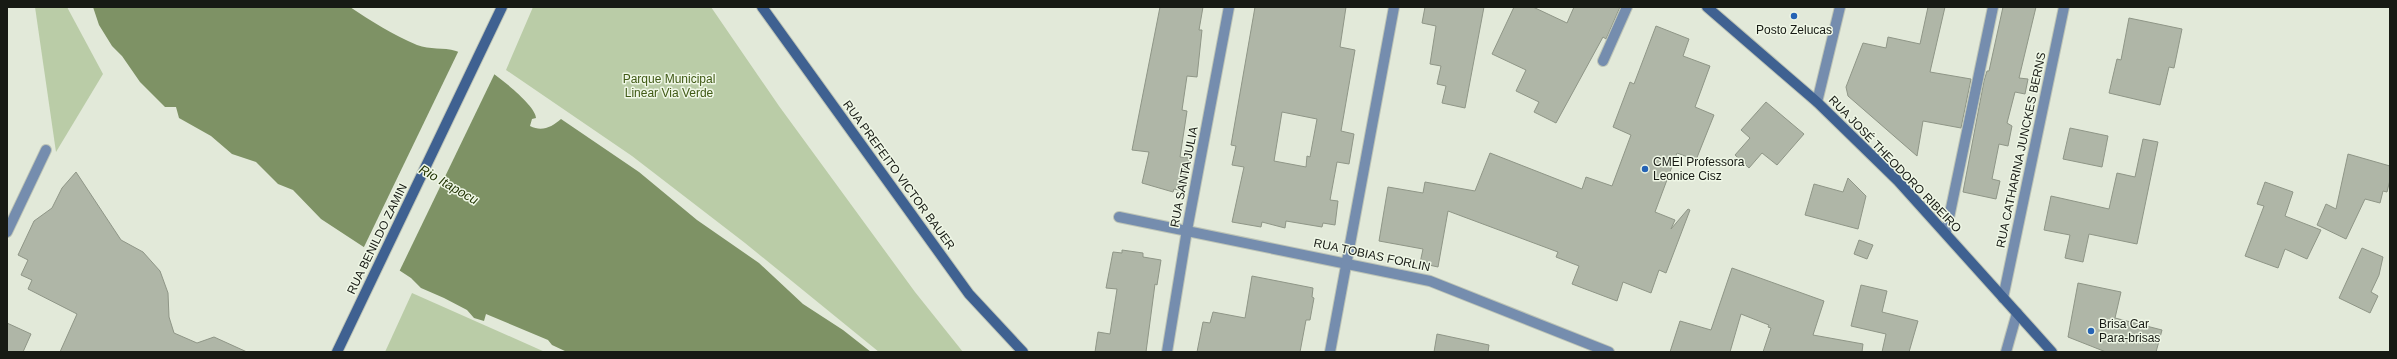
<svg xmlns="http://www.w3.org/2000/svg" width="2397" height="359" font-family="Arial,sans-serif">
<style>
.green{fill:#bacca7}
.water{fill:#7e9265}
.pier{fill:#e2e9d9}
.building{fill:#afb6a7;stroke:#8f9687;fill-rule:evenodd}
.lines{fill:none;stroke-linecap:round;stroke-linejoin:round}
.minor-casing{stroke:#bdc4b6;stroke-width:12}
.secondary-casing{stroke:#bdc4b6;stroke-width:12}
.minor{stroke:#758dae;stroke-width:10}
.secondary{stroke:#3f6191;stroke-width:10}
.poi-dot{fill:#2563b5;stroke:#eff7e6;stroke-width:1.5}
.labels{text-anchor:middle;stroke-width:3;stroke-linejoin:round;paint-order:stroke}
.poi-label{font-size:12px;fill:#171a14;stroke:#eff7e6;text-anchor:start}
.park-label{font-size:12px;fill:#405a16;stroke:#eff7e6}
.street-label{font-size:12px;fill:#171a14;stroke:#eff7e6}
.water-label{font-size:13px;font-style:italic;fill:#1f3200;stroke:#eff7e6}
</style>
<rect width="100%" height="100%" fill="#e2e9d9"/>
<g class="green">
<path d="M35,7H67L103,74L56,152Z"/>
<path d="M533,7H711L779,106L915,292L963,352H879L745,243L632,156L506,70Z"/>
<path d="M412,293L545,352H385Z"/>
</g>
<path class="water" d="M93,7H350C371,21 393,35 417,45C430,50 443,47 456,51C473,56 536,102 536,118L532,119L530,126C542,132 552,127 561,119L639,172L697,220L759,263L803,304L843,330L871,352H567L552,345L548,340L486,314L484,321L474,318L467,310L444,298L421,288L411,278L321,219L293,190L278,184L256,162L232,154L211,136L179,118L176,107H165L140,82L122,56L112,46L99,25Z"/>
<path class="pier" d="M459,50L495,73L399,272L363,249Z"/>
<g class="building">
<path d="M1160,7H1203L1199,30H1202L1197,77L1187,76L1182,110L1187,111L1180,157L1189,158L1183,191L1174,189L1173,192L1142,183L1149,152L1132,150Z"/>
<path d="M1255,7H1346L1340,47L1355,50L1341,131L1354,134L1349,164L1337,162L1330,200L1338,201L1335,225L1323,223L1322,227L1286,221L1285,228L1262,222L1261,227L1232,222L1244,167L1232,165L1236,146L1231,145ZM1282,112L1317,119L1310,157L1307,156L1306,167L1274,161Z"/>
<path d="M1425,7H1484L1465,108L1442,103L1446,86L1437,84L1441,66L1430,64L1436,26L1422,23Z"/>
<path d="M1514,7H1533L1567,23L1574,7H1620L1606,39L1603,37L1556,123L1534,112L1539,102L1516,91L1526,70L1492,54Z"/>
<path d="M1928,7H1945L1930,72L1971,79L1961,128L1923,121L1917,156L1848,96L1846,87L1863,43L1886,48L1888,37L1920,44Z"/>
<path d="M2003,7H2036L2019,78L2028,79L2025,94L2015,92L2007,123L2012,126L2008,146L1999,144L1992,179L2000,181L1996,199L1963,192L1984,81L1987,71H1989Z"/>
<path d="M2129,18L2182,29L2174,68L2169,67L2160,105L2109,93L2117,59L2121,60Z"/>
<path d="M1656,26L1689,39L1683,56L1710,66L1695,107L1714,115L1696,160L1677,153L1655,212L1675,220L1671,229L1688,209L1690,210L1666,273L1659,270L1651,293L1623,282L1617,301L1572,284L1579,266L1556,257L1558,252L1448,211L1438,267L1420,263L1423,249L1379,241L1388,187L1423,193L1425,182L1475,191L1490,153L1582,189L1586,177L1612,186L1631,135L1613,127L1630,82L1634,84Z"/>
<path d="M1766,102L1804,134L1777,165L1762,153L1749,168L1735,155L1750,138L1741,130Z"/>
<path d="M2070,128L2108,136L2102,167L2063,159Z"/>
<path d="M2143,139L2158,142L2137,244L2089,234L2083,262L2065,258L2070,235L2044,230L2051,196L2109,209L2117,173L2135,177Z"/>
<path d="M2348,154L2390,166V180L2387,192L2383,191L2380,203L2365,199L2346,239L2317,225L2326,204L2336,209Z"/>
<path d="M76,172L121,240L143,252L160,271L168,293L169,317L174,333L197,343L214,337L247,352H60L77,314L28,289L32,280L21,275L28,260L18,255L34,221L52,208L62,188Z"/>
<path d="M1848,178L1866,196L1858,229L1805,215L1814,184L1843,192Z"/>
<path d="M2265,182L2293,192L2285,216L2321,230L2307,259L2285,249L2278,268L2245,256L2264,206L2257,204Z"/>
<path d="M1859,240L1873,245L1867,259L1854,254Z"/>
<path d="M2362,248L2383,257L2379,275L2371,292L2378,296L2370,313L2339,298Z"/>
<path d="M1122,250L1143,253V257L1161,260L1157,285L1155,284L1146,352H1095L1098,332L1110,334L1117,289L1106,288L1113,252L1122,253Z"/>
<path d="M1732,268L1824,301L1813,335L1863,344L1862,352H1763L1771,328L1768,327L1769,325L1741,314L1730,352H1670L1680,321L1711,330Z"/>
<path d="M1252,276L1313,288L1312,297L1314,298L1310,320H1306L1300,352H1197L1203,322L1210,323L1213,312L1245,318Z"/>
<path d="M2078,283L2121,292L2115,318L2162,330L2156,352H2106L2068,337Z"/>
<path d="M1861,285L1887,291L1882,312L1918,321L1909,352H1882L1886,334L1851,326Z"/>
<path d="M7,323L31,334L23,352H7Z"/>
<path d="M1437,334L1489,345L1488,352H1434Z"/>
</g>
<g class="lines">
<g class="minor-casing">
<g id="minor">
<path d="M1603,61L1627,7"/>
<path d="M1817,102L1840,7"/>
<path d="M1119,217L1430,281L1609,352"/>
<path d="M7,232L46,150"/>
<path d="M1946,232L1993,7"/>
<path d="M2003,298L2064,7"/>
<path d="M1167,352L1187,230L1229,7"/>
<path d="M1330,352L1394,7"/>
<path d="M2006,352L2017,313"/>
</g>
</g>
<g class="secondary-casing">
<g id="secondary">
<path d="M762,7L969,294L1023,352"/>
<path d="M1707,7L1817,102L1898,181L2052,352"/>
<path d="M337,352L502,7"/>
</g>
</g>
<use href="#minor" class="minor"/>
<use href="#secondary" class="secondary"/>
</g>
<g class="poi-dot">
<circle cx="1794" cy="16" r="4"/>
<circle cx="1645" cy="169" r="4"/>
<circle cx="2091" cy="331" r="4"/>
</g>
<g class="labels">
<g class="poi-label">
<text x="1794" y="34" text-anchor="middle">Posto Zelucas</text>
<text x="1653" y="166">CMEI Professora<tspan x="1653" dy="14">Leonice Cisz</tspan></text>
<text x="2099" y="328">Brisa Car<tspan x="2099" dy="14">Para-brisas</tspan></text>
</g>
<g class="park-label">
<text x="669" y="83">Parque Municipal<tspan x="669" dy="14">Linear Via Verde</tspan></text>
</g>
<g class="street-label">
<text transform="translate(2021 150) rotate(-78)" y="4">RUA CATHARINA JUNCKES BERNS</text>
<text transform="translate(1895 164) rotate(46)" y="4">RUA JOSÉ THEODORO RIBEIRO</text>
<text transform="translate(899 175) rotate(54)" y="4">RUA PREFEITO VICTOR BAUER</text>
<text transform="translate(1184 177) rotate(-79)" y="4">RUA SANTA JULIA</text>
<text transform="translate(377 239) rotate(-64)" y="4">RUA BENILDO ZAMIN</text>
<text transform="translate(1372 255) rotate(12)" y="4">RUA TOBIAS FORLIN</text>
</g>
<g class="water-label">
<text transform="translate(449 184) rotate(30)" y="5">Rio Itapocu</text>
</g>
</g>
<rect width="2397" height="359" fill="none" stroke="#171a14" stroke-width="16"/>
</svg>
